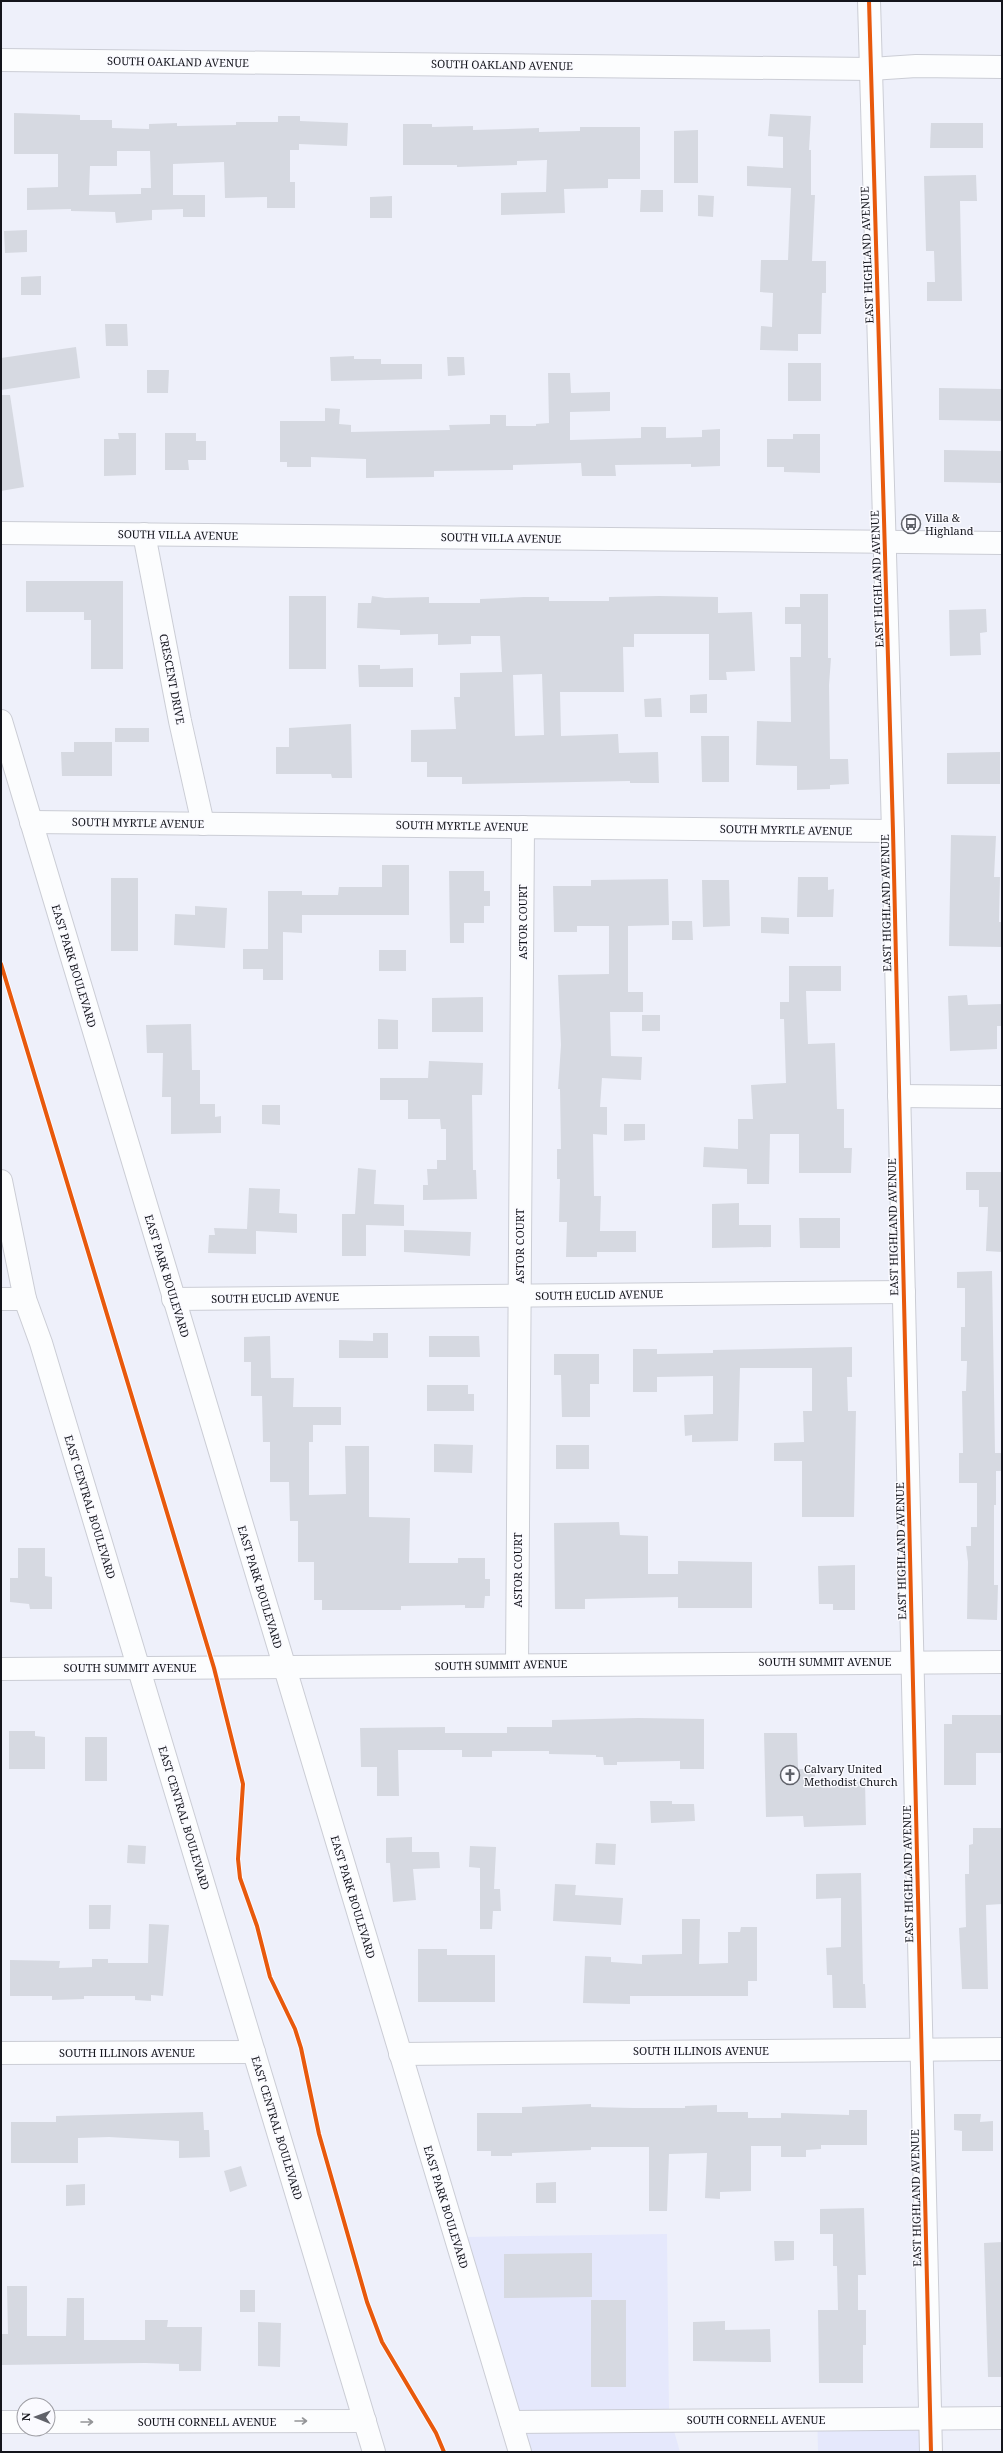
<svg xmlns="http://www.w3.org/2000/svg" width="1003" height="2453" font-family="'Noto Serif',serif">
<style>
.built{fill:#e5e8fc}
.building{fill:#d6d9e1;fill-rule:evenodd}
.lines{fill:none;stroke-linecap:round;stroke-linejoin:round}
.minor-casing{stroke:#cbcdd5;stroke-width:24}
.minor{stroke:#fcfdfe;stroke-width:22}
.cycleway-casing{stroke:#fafaff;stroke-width:6}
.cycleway{stroke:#e8590c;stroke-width:4}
.oneway{stroke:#949598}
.labels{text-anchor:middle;stroke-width:3;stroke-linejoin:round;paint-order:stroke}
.street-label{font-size:11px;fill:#14151c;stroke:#fafaff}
.poi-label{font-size:11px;fill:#14151c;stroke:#fafaff;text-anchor:start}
</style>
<rect width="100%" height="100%" fill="#eef0fa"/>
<g class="built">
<path d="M667,2234L669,2413L680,2452H529L464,2237Z"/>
<path d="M817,2410H940V2452H818Z"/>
</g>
<g class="building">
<path d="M14,113L80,115V120H112V128L149,129V124L177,123V126L236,125V122H278V116H300V121L348,123L347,146L299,144V150H290V182H295V208H267V197L225,198L224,162L173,164V195H205V217H183V209L152,210V220L116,223L115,212L71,211V209L27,210V188L58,187V154H14ZM117,151H150L151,188H141V194L89,195L90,166H117Z"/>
<path d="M770,114L811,116L809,150H811V195H815L812,261H826V293H822L821,334H798V351L760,350L761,326L772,327L773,293L760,292L761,260H788L791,188L747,186V166L783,168V137L768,136Z"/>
<path d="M931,123H983V148H930Z"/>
<path d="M403,124H432V127L473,126V130L539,128V132L580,131V127H640V179H608V188L564,189L565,213L501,215V193L546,192L547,160L517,161V165L457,167V165H403Z"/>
<path d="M698,130V183H674V131Z"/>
<path d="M976,175L977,201H960L962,301H927V282H935L934,251H926L924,176Z"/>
<path d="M641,190H663V212H640Z"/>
<path d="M698,195L714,196L713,217L698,216Z"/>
<path d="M392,196V218H370V197Z"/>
<path d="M27,230V252L5,253L4,231Z"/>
<path d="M41,276V295H21V277Z"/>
<path d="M105,324H127L128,346H106Z"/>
<path d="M76,347L80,378L1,390V358Z"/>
<path d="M354,356V359H381V364H422V379L331,381L330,357Z"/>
<path d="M447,357H464L465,375L448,376Z"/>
<rect x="788" y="363" width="33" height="38"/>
<path d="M147,370H169L168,393H147Z"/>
<path d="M548,373H570L571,393L610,392V411L570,412V440L641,438V427H666V438L702,437V430L720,429V466L691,467V464L615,465L616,476H582L581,463L513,465V470L434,471V477L366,478V459L311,457V467H287V462H280V421H325V408L340,409L339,424L351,425V432L450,430L449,425L490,424V415H506V426H536V424L549,423Z"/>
<path d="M939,388L1002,389V421L939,420Z"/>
<path d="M1,395H10L24,487L1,491Z"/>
<path d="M118,433H136V475L104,476V439H119Z"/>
<path d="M165,433H196V441H206V460H188L189,470H165Z"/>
<path d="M793,434H820V473L784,472V467H767V439H793Z"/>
<path d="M944,450L1002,451V483L944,482Z"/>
<path d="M26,581H123V669H91V620H84V612H26Z"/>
<path d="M800,594H828V658H831L829,685L830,759H848L849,784L830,785V789L797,790V766L756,765L757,721L791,722L790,657H801V624H785V607H800Z"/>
<rect x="289" y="596" width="37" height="73"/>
<path d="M372,596L385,598L429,597V603H480V599L524,597H549V601H609V597L659,596L718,597V613L752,612L755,671L726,672L727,680H709V634H634V647H623L624,692H560L561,736L618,734L619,753L658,752L659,783H630V781L462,784V777H427V762H411V730L456,729L454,697H460V673L502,672L500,636H471V644L438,645V634L400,635V630L357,628L358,603H371ZM542,674L544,735L515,736L513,675Z"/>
<path d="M986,609L987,632L980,633L981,655L950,656L949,610Z"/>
<path d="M358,665H380V669L413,668V687H359Z"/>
<path d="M707,694V713H690V695Z"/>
<path d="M661,698L662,717H645L644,699Z"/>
<path d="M351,724L352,778H332L331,774H276V747H289V728Z"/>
<rect x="115" y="728" width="34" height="14"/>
<path d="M701,736H729V782H702Z"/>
<path d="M74,742H112V776H62L61,752H74Z"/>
<path d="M1000,752V784H947V753Z"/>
<path d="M951,835L996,836L994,877H1000L999,922H1001L1002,927V947L949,946Z"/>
<path d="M382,865H409V915H302V933L283,932V980H263V969H243V949H268V891H302V895H338L339,887H382Z"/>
<path d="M449,871H484V891H490V906H484V923H464V943H450Z"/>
<path d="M798,877H828V890L834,889L833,917H797Z"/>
<rect x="111" y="878" width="27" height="73"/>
<path d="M668,879L669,925L628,926V992H643V1012H610L611,1056L642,1057L641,1080L602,1078L600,1107H607V1135L593,1134L594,1196H601L600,1231H636V1252H597V1257H566L567,1222H559L560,1179H557V1149H561L560,1089H558L561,1045L558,975L609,974V926H577V932H554L553,886H591V880Z"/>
<path d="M702,880H729L730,926L703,927Z"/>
<path d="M195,906L227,908L225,948L174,945L175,914L195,915Z"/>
<path d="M761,917L789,918V934L761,933Z"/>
<path d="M672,921H692L693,940H672Z"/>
<rect x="379" y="950" width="27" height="21"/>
<path d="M789,966H841V991H806L808,1044L835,1043L837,1109H844V1148H852L851,1173H799V1134H770L769,1184H747V1169L703,1167L704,1147L738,1149V1119H753L751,1085L786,1083L784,1019H780V1002H789Z"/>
<path d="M967,995L968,1005L1002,1004V1026H997V1049L950,1051L948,996Z"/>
<path d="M483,997V1032H432V998Z"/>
<rect x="642" y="1015" width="18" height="16"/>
<path d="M378,1019L398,1020V1049H378Z"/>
<path d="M191,1024L192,1070H200V1104H215V1117L221,1116V1133L171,1134V1097H162L163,1053H147L146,1025Z"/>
<path d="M429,1061L483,1063L482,1095H472L473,1170H476L477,1199L423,1200V1185H428L427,1169H437V1160H446V1129H441L440,1119H408V1100H380V1078H428Z"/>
<path d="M262,1105H280V1125L262,1124Z"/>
<path d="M624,1124H645V1140L624,1141Z"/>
<path d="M358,1168L376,1170L374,1204L404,1205V1226L366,1225V1256H342V1214H355Z"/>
<path d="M966,1172H1002V1252L986,1251L988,1207H979V1190H966Z"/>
<path d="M249,1188L280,1189L279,1213L297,1214V1233L256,1231V1254L208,1253L209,1235H215L214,1228L247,1229Z"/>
<path d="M739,1203V1225H771V1247L712,1248V1204Z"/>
<path d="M799,1218H840V1248H800Z"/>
<path d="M404,1230L471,1232L470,1256L404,1252Z"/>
<path d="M992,1271L995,1453H1002V1471H996V1505H994V1585H998L997,1620L967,1619L968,1562L966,1546H971V1527H977V1483H959V1453H963L962,1391H966L967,1361H961V1327H965V1288H957V1272Z"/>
<path d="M373,1333H388V1358H339V1340L373,1341Z"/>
<path d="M270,1336L271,1378H294L293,1407H341V1425H313V1442H309V1495L346,1494L345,1446H369V1517L410,1518L409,1563H458V1558H485V1579H490V1596H485L484,1608H465V1605L401,1606V1610H322V1600H314V1562H298V1521H290L289,1482H270V1442H263L262,1396H251V1362H244V1337Z"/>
<path d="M429,1336H479L480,1357H429Z"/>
<path d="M852,1347V1377H847L848,1411H856L854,1517H802V1461H774V1443L804,1442L803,1411H812V1368H740L738,1441L692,1442V1435L685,1436L684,1415L713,1414V1376L657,1377V1392H633V1349H657V1354L713,1353V1350Z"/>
<path d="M554,1354H599V1384H590V1417H562L561,1375H554Z"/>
<path d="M427,1385H468V1394H474V1411H427Z"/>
<path d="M434,1444L473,1445L472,1473L434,1472Z"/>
<rect x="556" y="1445" width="33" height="24"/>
<path d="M619,1522L620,1535L648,1536V1574H678V1561L752,1562V1608H678V1597L585,1599V1609H555L554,1523Z"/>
<path d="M18,1548H45V1576L52,1577V1609H30L29,1604L10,1602V1578H18Z"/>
<path d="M855,1565V1610H833V1604H819L818,1566Z"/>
<path d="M952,1715H1002V1753H976V1785H944V1724H952Z"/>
<path d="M638,1718L704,1719V1769H680V1761L617,1762V1765H604L603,1757H596V1755L549,1754V1751H492V1757H462V1750H398L399,1796H377V1767H361L360,1728L445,1727V1733H507V1727H552V1720Z"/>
<path d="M9,1731H35V1736L45,1737V1769H9Z"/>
<path d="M764,1733H797L798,1769H815V1782L865,1781L866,1825L804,1827L803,1816L766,1817Z"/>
<rect x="85" y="1737" width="22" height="44"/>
<path d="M650,1801H672V1804H694L695,1821L651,1823Z"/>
<path d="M973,1828H1002V1904L986,1905L988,1989H962L959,1928L966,1927L965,1874H969V1845L973,1844Z"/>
<path d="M412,1837V1852H439L440,1868L413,1869L416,1900L393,1902L390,1863H386V1838Z"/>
<path d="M596,1843L616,1844L615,1865L595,1864Z"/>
<path d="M128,1845L146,1846L145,1864L127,1863Z"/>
<path d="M470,1846L496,1847L494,1889H500L501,1911H493L492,1929H480V1868L469,1867Z"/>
<path d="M861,1873L863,1984H865L866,2008H833L832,1975H827L826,1948L841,1947V1898L816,1899V1874Z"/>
<path d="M555,1884L576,1885L575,1895L623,1898L621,1925L553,1921Z"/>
<path d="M89,1905H111L110,1929H89Z"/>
<path d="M682,1919H700L699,1964L728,1963V1932H740L741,1927H757V1981H748V1996H630V2004L583,2003L585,1956L611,1957V1962L642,1964V1955L682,1954Z"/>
<path d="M149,1924L169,1925L163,1996L151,1995V2001L135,2000V1996H84V1999L52,2000V1996H10V1960L60,1961L59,1968L92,1967V1959H108V1963H148Z"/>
<path d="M418,1949H447V1955H495V2002H418Z"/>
<path d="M591,2104V2107L633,2108H685V2106L717,2105V2112H748V2118H781V2113L849,2115V2110H867V2145H821V2149L806,2150V2157H781V2146H751V2191L720,2192V2199L705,2198L707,2153L669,2154L667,2211H649V2147H591V2150L512,2153V2156H491V2151H477V2113H522V2107Z"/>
<path d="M203,2112L204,2130H209L210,2157L179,2158V2141L109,2137L78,2138V2163H11V2122H56V2116Z"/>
<path d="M954,2114H981L980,2122L993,2121V2151H962V2131L954,2130Z"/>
<path d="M241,2166L247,2186L230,2192L224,2171Z"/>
<path d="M556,2182V2203H536V2183Z"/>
<path d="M85,2184V2205L66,2206V2185Z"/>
<path d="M864,2208L866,2275H858V2310H866V2345H863V2383H819L818,2310H838L837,2266H833V2234H820V2209Z"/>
<path d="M774,2241H794V2260L775,2261Z"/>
<path d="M1002,2242V2377H988L984,2243Z"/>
<path d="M592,2253V2297L504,2298V2254Z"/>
<path d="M7,2286H27V2336H66L67,2298H84V2340H145V2320H168L167,2327H202L201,2371H179V2364L145,2363L1,2365V2334H8Z"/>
<rect x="240" y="2290" width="15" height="22"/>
<rect x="591" y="2300" width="35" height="87"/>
<path d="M725,2321V2330L770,2329L771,2362L693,2361V2322Z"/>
<path d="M258,2322L281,2323L280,2367L258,2366Z"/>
</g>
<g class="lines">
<g class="minor-casing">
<g id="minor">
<path d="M869,1L893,831L931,2452"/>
<path d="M1,60L871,69L916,66L1002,67"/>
<path d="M1,533L1002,543"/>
<path d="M144,534L180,721L203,824"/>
<path d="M1,721L520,2452"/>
<path d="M31,822L893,831"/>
<path d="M899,1096L1002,1097"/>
<path d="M1,1181L25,1299L41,1343L374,2452"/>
<path d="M1,1299H25"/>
<path d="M173,1299L904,1292"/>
<path d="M517,1665L523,827"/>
<path d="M1,1669L1002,1662"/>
<path d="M1,2053L254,2052"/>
<path d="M400,2054L1002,2049"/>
<path d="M1,2422H24"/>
<path d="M48,2422L365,2421"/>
<path d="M511,2422L1002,2418"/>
</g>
</g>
<use href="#minor" class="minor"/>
<g class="cycleway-casing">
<g id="cycleway">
<path d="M869,1L893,831L931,2452"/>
<path d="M1,964L214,1668L243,1784L238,1859L240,1878L257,1926L270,1977L295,2029L301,2048L319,2134L367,2302L382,2342L436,2433L444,2452"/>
</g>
</g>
<use href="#cycleway" class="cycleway"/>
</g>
<defs><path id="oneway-shaft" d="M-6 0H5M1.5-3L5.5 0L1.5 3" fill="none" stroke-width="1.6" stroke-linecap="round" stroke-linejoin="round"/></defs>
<g class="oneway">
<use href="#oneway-shaft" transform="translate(301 2421)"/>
<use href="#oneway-shaft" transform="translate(87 2422)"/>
</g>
<defs>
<g id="bus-ring" transform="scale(1)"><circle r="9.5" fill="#fafaff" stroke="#60626a" stroke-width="1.5"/><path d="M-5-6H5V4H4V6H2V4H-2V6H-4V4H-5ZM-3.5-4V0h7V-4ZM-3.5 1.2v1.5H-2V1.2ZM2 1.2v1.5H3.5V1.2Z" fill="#60626a"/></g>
<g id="church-ring" transform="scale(1)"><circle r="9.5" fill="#fafaff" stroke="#60626a" stroke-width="1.5"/><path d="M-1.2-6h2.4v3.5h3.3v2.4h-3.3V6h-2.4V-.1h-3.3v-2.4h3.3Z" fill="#60626a"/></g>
</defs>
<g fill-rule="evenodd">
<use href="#bus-ring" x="911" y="524"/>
<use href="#church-ring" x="790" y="1775"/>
</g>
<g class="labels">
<g class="street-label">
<text transform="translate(178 62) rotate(1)" y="4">SOUTH OAKLAND AVENUE</text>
<text transform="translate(502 65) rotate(1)" y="4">SOUTH OAKLAND AVENUE</text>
<text transform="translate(867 255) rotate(-92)" y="4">EAST HIGHLAND AVENUE</text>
<text transform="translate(178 535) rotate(1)" y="4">SOUTH VILLA AVENUE</text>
<text transform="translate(501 538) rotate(1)" y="4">SOUTH VILLA AVENUE</text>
<text transform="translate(877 579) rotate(-92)" y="4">EAST HIGHLAND AVENUE</text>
<text transform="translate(172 679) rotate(79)" y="4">CRESCENT DRIVE</text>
<text transform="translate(138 823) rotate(1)" y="4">SOUTH MYRTLE AVENUE</text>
<text transform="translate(462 826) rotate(1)" y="4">SOUTH MYRTLE AVENUE</text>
<text transform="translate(786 830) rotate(1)" y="4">SOUTH MYRTLE AVENUE</text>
<text transform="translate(886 903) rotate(-91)" y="4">EAST HIGHLAND AVENUE</text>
<text transform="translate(523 922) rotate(-90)" y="4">ASTOR COURT</text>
<text transform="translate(74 966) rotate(73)" y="4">EAST PARK BOULEVARD</text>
<text transform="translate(893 1227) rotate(-91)" y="4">EAST HIGHLAND AVENUE</text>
<text transform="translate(520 1246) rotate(-90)" y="4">ASTOR COURT</text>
<text transform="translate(167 1276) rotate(73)" y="4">EAST PARK BOULEVARD</text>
<text transform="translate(599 1295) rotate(-1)" y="4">SOUTH EUCLID AVENUE</text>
<text transform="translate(275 1298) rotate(-1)" y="4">SOUTH EUCLID AVENUE</text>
<text transform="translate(90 1507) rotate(73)" y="4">EAST CENTRAL BOULEVARD</text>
<text transform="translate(901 1551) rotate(-91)" y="4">EAST HIGHLAND AVENUE</text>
<text transform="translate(518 1570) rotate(-90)" y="4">ASTOR COURT</text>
<text transform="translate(260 1587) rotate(73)" y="4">EAST PARK BOULEVARD</text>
<text x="825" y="1666">SOUTH SUMMIT AVENUE</text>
<text transform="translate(501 1665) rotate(-1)" y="4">SOUTH SUMMIT AVENUE</text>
<text x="130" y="1672">SOUTH SUMMIT AVENUE</text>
<text transform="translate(184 1818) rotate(73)" y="4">EAST CENTRAL BOULEVARD</text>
<text transform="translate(908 1874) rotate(-91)" y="4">EAST HIGHLAND AVENUE</text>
<text transform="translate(353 1897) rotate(73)" y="4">EAST PARK BOULEVARD</text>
<text x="701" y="2055">SOUTH ILLINOIS AVENUE</text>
<text x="127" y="2057">SOUTH ILLINOIS AVENUE</text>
<text transform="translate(277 2128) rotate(73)" y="4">EAST CENTRAL BOULEVARD</text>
<text transform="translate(916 2198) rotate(-91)" y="4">EAST HIGHLAND AVENUE</text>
<text transform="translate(446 2207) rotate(73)" y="4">EAST PARK BOULEVARD</text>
<text x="756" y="2424">SOUTH CORNELL AVENUE</text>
<text x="207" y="2426">SOUTH CORNELL AVENUE</text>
</g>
<g class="poi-label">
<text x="925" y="522">Villa &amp;<tspan x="925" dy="13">Highland</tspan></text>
<text x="804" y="1773">Calvary United<tspan x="804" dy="13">Methodist Church</tspan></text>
</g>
</g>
<rect width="1003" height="2453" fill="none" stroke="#14151c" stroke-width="4"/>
<g transform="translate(36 2417) rotate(271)"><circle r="19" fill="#fafaff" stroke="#9e9ea4"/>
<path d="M0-3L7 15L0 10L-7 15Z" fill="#60626a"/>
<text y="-6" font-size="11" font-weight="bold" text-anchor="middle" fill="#14151c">N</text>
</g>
</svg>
